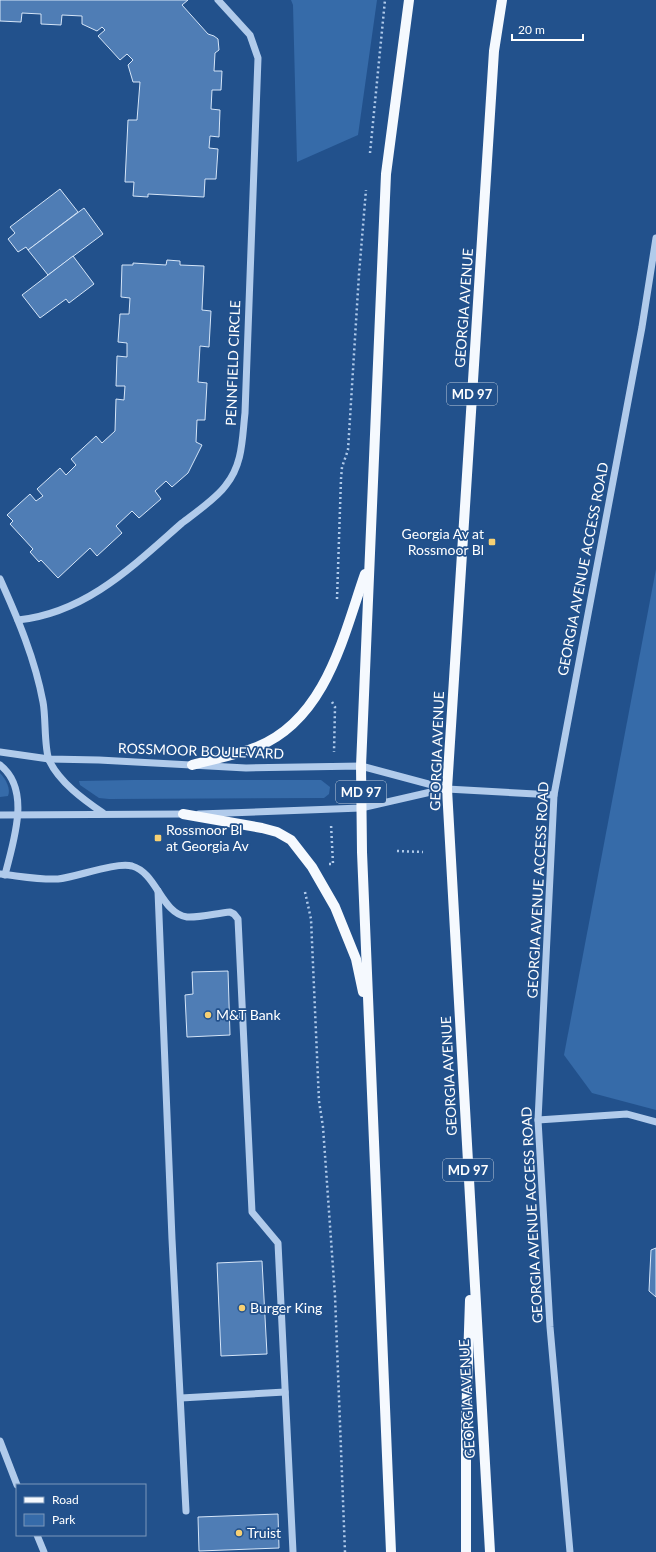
<svg xmlns="http://www.w3.org/2000/svg" width="656" height="1552" font-family="Lato,sans-serif">
<style>
.green{fill:#366ba9}
.building{fill:#4f7db5;stroke:#d5e5f8}
.lines{fill:none;stroke-linecap:round;stroke-linejoin:round}
.path{stroke:#b1cbeb;stroke-width:2.5;stroke-dasharray:2 3;stroke-linecap:butt}
.minor{stroke:#b1cbeb;stroke-width:7}
.major{stroke:#f5f9fe;stroke-width:10}
.poi-dot{fill:#f7d073;stroke:#22518c;stroke-width:1.5}
.labels{text-anchor:middle;stroke-width:3.5;stroke-linejoin:round;paint-order:stroke}
.shield{fill:#22518c;stroke:#bdcbdc;stroke-width:1}
.shield-label{font-size:13px;font-weight:bold;fill:#fff}
.street-label{font-size:14px;fill:#fff;stroke:#22518c}
.poi-label{font-size:14px;fill:#fff;stroke:#22518c;text-anchor:start}
</style>
<rect width="100%" height="100%" fill="#22518c"/>
<g class="green">
<path d="M291,0H377L358,135L297,162L293,5Z"/>
<path d="M656,569V1110L592,1093L564,1055Z"/>
<path d="M0,773C6,779 11,789 8,796L0,797Z"/>
<path d="M133,780H321L330,787L329,794L324,798L109,799L99,798L80,785L79,781Z"/>
</g>
<g class="building">
<path d="M0,0H188L182,5L208,34L214,36L218,39L219,50L215,53L214,71H222L221,90H212L211,109L220,110L219,137L210,136L209,148L218,149L216,179H205L204,197L148,194V197L133,196L134,182H125L128,120H137L140,82H133L128,65L133,60L127,54L120,60L98,36L105,30L102,27L97,31L82,24V16L62,15L61,25L41,24V14L22,13L21,22L0,21Z"/>
<path d="M60,189L78,212L28,250L26,247L18,252L8,239L15,233L10,227Z"/>
<path d="M84,208L103,234L48,275L28,250Z"/>
<path d="M73,256L94,284L69,303L66,299L40,318L22,295Z"/>
<path d="M167,260L180,261V265L204,266L202,310L211,311L209,347L200,346L198,382L207,383L205,420H197L196,442L202,445L188,473L172,487L166,481L155,491L161,499L139,518L132,511L116,526L122,533L97,556L90,548L58,578L41,560L39,562L30,552L33,549L10,524L13,521L7,515L30,494L36,501L43,496L37,489L60,468L66,475L76,465L71,459L96,436L102,443L115,431L116,399L124,400L125,386H116L117,356L127,357V343L118,342L120,314H129L130,298L121,297L122,265H133V263L166,265Z"/>
<path d="M228,971L230,1035L187,1037L185,995L193,994L192,972Z"/>
<path d="M656,1248V1297L649,1291L651,1250Z"/>
<path d="M262,1261L267,1354L221,1356L217,1263Z"/>
<path d="M278,1514L279,1548L199,1551L198,1517Z"/>
</g>
<g class="lines">
<g class="path">
<path d="M370,153L385,0"/>
<path d="M337,599L341,479L342,467L348,450L359,274L366,190"/>
<path d="M332,702L335,707L334,752"/>
<path d="M397,851L423,852"/>
<path d="M329,864H333L331,824"/>
<path d="M305,892L311,919L319,1101L323,1127L335,1296L345,1552"/>
</g>
<g class="minor">
<path d="M0,579C18,619 35,659 43,702C46,717 44,747 49,760C59,782 84,800 103,813"/>
<path d="M18,620C86,613 133,566 182,523C195,513 217,498 226,485C243,464 242,439 245,413L258,58L250,35L218,0"/>
<path d="M0,752L49,759L99,760L246,768L361,766L447,789L554,795"/>
<path d="M0,765C32,790 13,842 5,875"/>
<path d="M199,814L361,808L444,789"/>
<path d="M0,815L187,814"/>
<path d="M0,874C19,876 39,880 58,879C77,877 115,862 132,866C157,873 161,913 187,917C198,918 218,913 230,912L234,914L238,919L252,1212L278,1243L293,1552"/>
<path d="M158,891L172,1239L186,1511"/>
<path d="M538,1120L627,1114L656,1122"/>
<path d="M181,1398L285,1392"/>
<path d="M0,1441L17,1485"/>
<path d="M37,1535L44,1552"/>
<path d="M570,1552L550,1327L538,1120L554,795L642,327L656,238"/>
</g>
<g class="major">
<path d="M192,765C213,759 236,755 257,747C326,719 343,637 365,574"/>
<path d="M183,814L262,828L277,832L291,840L312,867L335,907L356,959L363,992"/>
<path d="M391,1552L362,852L361,766L386,174L409,0"/>
<path d="M466,1552V1421L470,1300"/>
<path d="M490,1552L447,789L494,51L502,0"/>
</g>
</g>
<g class="poi-dot">
<rect x="488" y="538" width="8" height="8" rx="2"/>
<rect x="154" y="834" width="8" height="8" rx="2"/>
<circle cx="208" cy="1015" r="4"/>
<circle cx="242" cy="1308" r="4"/>
<circle cx="239" cy="1533" r="4"/>
</g>
<g class="labels">
<g class="shield">
<rect x="447" y="383" width="50" height="22" rx="3"/>
<rect x="336" y="781" width="50" height="22" rx="3"/>
<rect x="443" y="1159" width="50" height="22" rx="3"/>
</g>
<g class="shield-label">
<text x="472" y="399">MD 97</text>
<text x="361" y="797">MD 97</text>
<text x="468" y="1175">MD 97</text>
</g>
<g class="street-label">
<text transform="translate(464 308) rotate(-86)" y="5">GEORGIA AVENUE</text>
<text transform="translate(233 363) rotate(-88)" y="5">PENNFIELD CIRCLE</text>
<text transform="translate(583 569) rotate(-79)" y="5">GEORGIA AVENUE ACCESS ROAD</text>
<text transform="translate(201 751) rotate(2)" y="5">ROSSMOOR BOULEVARD</text>
<text transform="translate(437 751) rotate(-88)" y="5">GEORGIA AVENUE</text>
<text transform="translate(538 890) rotate(-87)" y="5">GEORGIA AVENUE ACCESS ROAD</text>
<text transform="translate(449 1076) rotate(-93)" y="5">GEORGIA AVENUE</text>
<text transform="translate(532 1215) rotate(-93)" y="5">GEORGIA AVENUE ACCESS ROAD</text>
<text transform="translate(467 1399) rotate(-93)" y="5">GEORGIA AVENUE</text>
</g>
<g class="poi-label">
<text x="484" y="539" text-anchor="end">Georgia Av at<tspan x="484" dy="16">Rossmoor Bl</tspan></text>
<text x="166" y="835">Rossmoor Bl<tspan x="166" dy="16">at Georgia Av</tspan></text>
<text x="216" y="1020">M&amp;T Bank</text>
<text x="250" y="1313">Burger King</text>
<text x="247" y="1538">Truist</text>
</g>
</g>
<rect x="16" y="1484" width="130" height="52" fill="#22518c" stroke="#7a97ba"/>
<rect x="24" y="1497" width="20" height="6" fill="#f5f9fe" stroke="#7a97ba"/>
<text x="52" y="1504" font-size="12" fill="#ffffff">Road</text>
<rect x="24" y="1514" width="20" height="12" fill="#366ba9" stroke="#7a97ba"/>
<text x="52" y="1524" font-size="12" fill="#ffffff">Park</text>
<path d="M512 34v6h71v-6" fill="none" stroke="#ffffff" stroke-width="2"/>
<text x="518" y="34" font-size="12" fill="#ffffff" stroke="#22518c" stroke-width="3" paint-order="stroke">20 m</text>
</svg>
